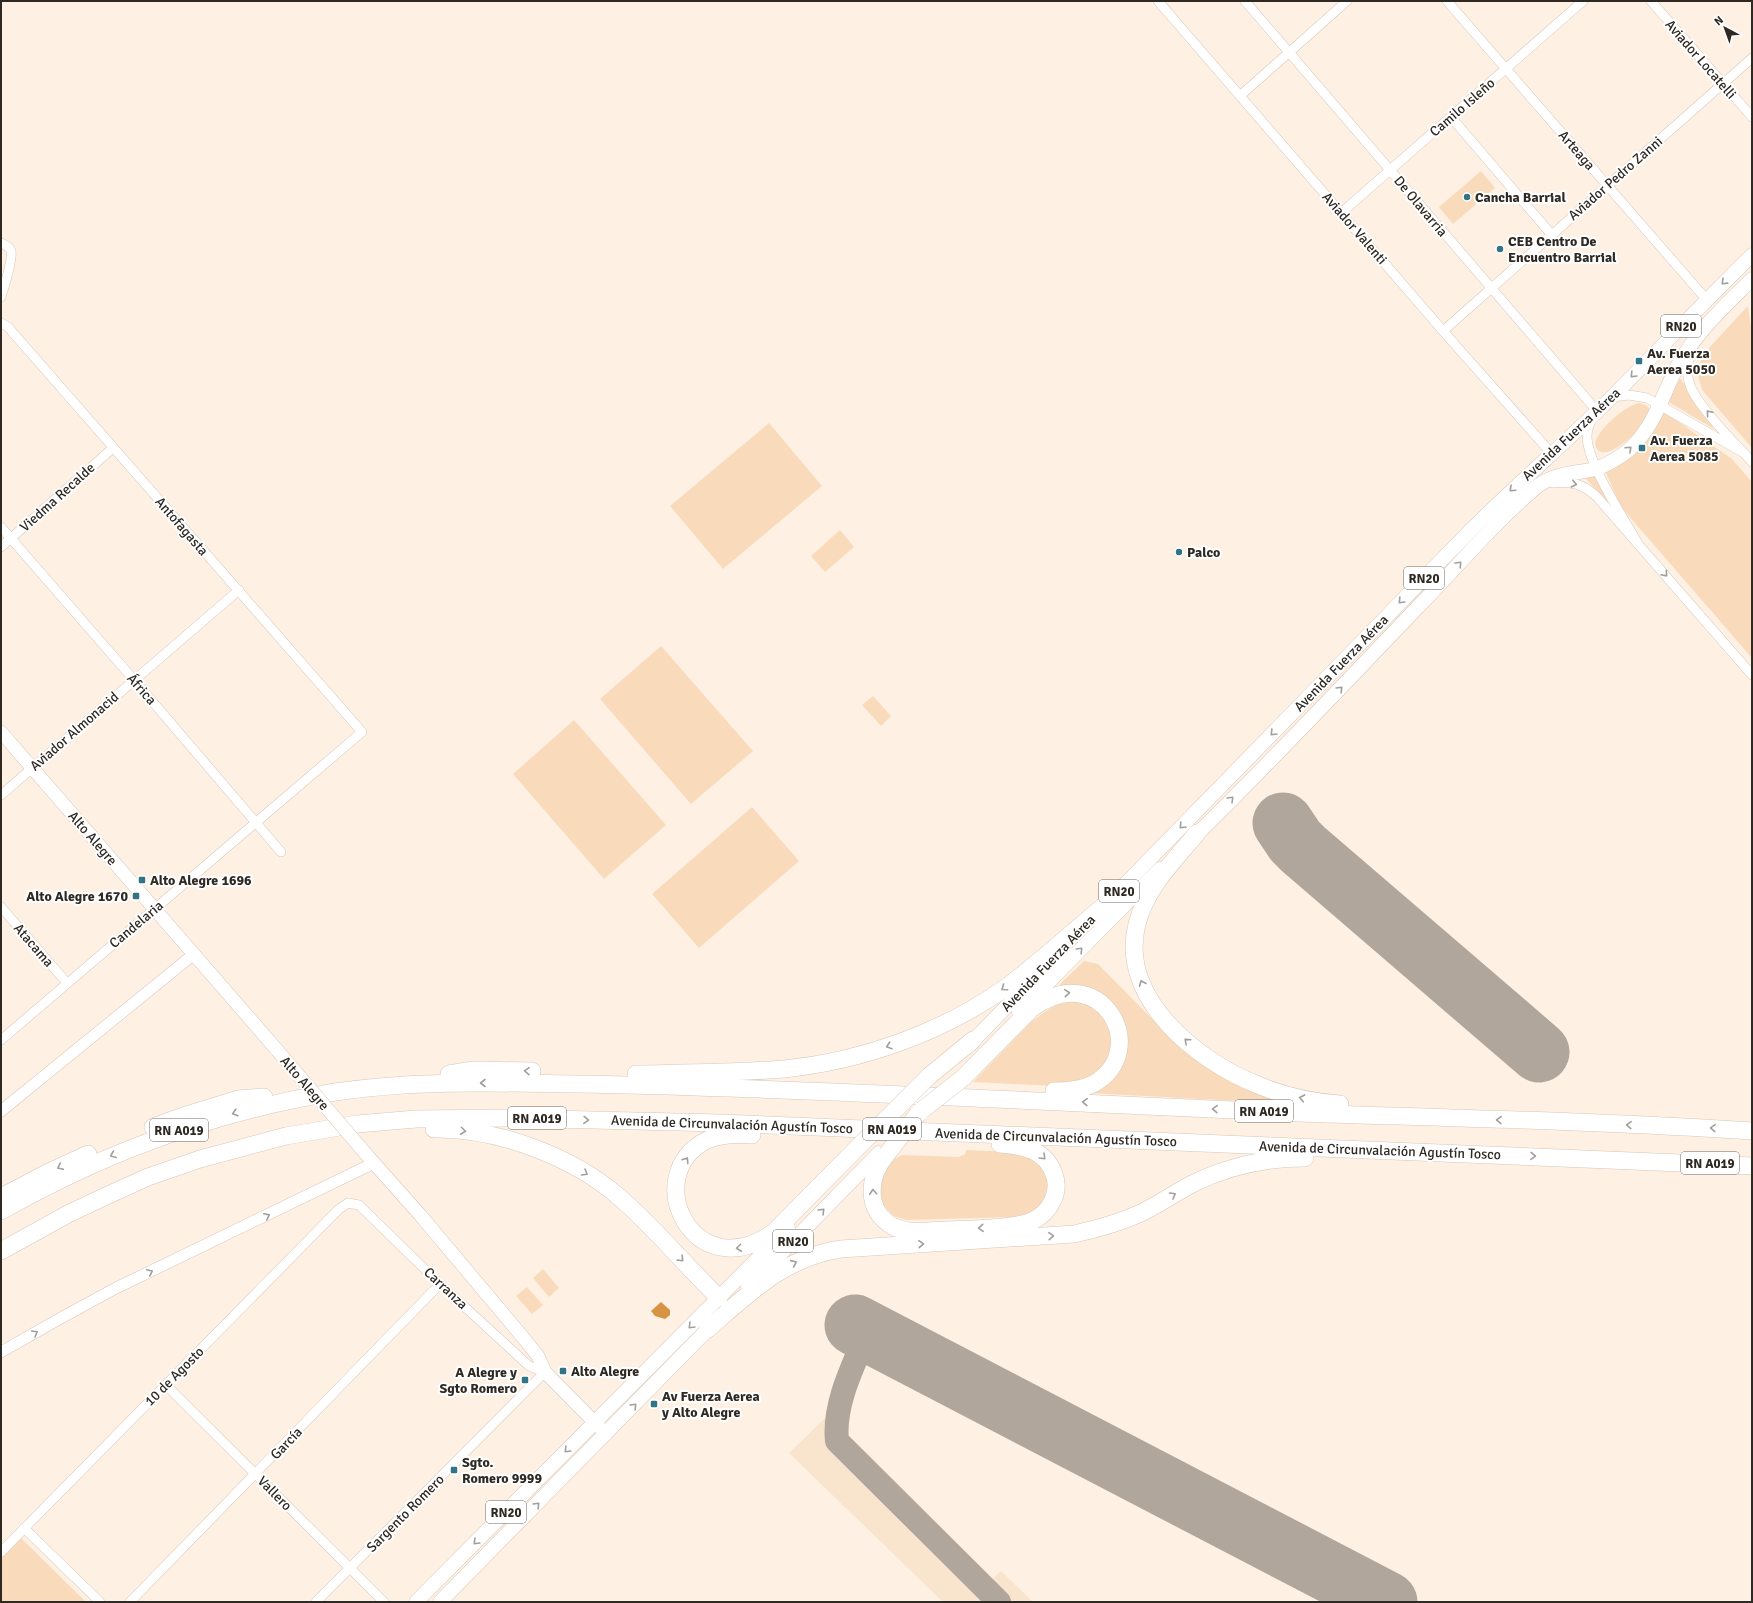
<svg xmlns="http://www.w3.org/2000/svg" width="1753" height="1603" font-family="Signika,sans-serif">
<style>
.built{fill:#f9e4ce}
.green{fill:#f9dbbc}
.water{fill:#d79344}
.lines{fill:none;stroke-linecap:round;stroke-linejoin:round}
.taxiway{stroke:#b0a69c;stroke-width:24}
.runway{stroke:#b0a69c;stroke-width:61}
.minor-casing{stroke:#d6c6b7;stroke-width:10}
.tertiary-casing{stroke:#d6c6b7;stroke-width:12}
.secondary-casing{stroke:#d6c6b7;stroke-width:14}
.primary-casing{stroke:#d6c6b7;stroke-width:15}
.motorway-casing{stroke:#d6c6b7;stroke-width:18}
.minor{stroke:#fff;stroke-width:9}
.tertiary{stroke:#fff;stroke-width:11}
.secondary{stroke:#fff;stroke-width:13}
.primary{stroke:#fff;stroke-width:14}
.motorway{stroke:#fff;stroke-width:17}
.secondary-bridge-casing{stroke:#d6c6b7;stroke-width:14;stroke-linecap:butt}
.motorway-bridge-casing{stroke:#d6c6b7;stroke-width:18;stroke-linecap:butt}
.secondary-bridge{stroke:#fff;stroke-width:13}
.motorway-bridge{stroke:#fff;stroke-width:17}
.oneway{stroke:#a19f9c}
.poi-dot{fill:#317485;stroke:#fff;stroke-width:1.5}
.labels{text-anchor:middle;stroke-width:4;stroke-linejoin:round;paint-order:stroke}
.shield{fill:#fff;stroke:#6d6965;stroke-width:1}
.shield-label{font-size:13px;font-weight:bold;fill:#2f2923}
.street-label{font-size:14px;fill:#2f2923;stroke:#fff}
.poi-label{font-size:14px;font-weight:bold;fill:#2f2923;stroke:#fff;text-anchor:start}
</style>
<rect width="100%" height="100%" fill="#fef1e4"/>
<path class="built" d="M825,1418L991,1580L1001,1571L1033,1602H943L789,1453Z"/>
<g class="green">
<path d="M1481,171L1495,188L1453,224L1439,207Z"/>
<path d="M1748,306L1752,335V448L1703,391C1691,365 1705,352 1722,334C1731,324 1739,315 1748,306Z"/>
<path d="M1680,378L1714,429L1667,401Z"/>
<path d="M1639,403C1644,404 1650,406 1650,412C1648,425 1599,472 1595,443C1598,429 1625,406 1639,403Z"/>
<path d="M1663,411L1732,459L1752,482V658L1621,507L1605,471C1630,455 1655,441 1663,411Z"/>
<path d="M769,423L822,486L723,569L670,506Z"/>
<path d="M1595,473L1611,505L1584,477Z"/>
<path d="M840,530L854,547L825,572L811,556Z"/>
<path d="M661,646L753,751L691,804L600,699Z"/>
<path d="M873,696L891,716L881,726L862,705Z"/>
<path d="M574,720L666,825L604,879L513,774Z"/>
<path d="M752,807L799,861L699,948L652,894Z"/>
<path d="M1084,961L1098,964L1171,1038L1279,1100L1239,1101L1087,1093L1098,1087L1120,1018L1061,988L1060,984Z"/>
<path d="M1073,998L1101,1010L1114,1036L1107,1063L1090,1079L1054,1086L973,1082L1032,1021L1052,1007Z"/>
<path d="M966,1150L1013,1152L1033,1159L1044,1169L1048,1185L1043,1203L1028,1215L1019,1217L906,1220L894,1216L885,1207L880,1199L879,1185L891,1161L902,1155L959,1157L965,1154Z"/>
<path d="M543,1269L559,1288L549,1297L533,1278Z"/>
<path d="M527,1287L543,1305L532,1314L516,1296Z"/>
<path d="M20,1537L86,1602H1V1556Z"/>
</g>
<path class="water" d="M661,1302L670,1310V1315L665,1319L655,1316L651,1311Z"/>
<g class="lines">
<g class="taxiway">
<path d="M868,1331C854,1364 833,1404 837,1441L999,1602"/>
<path d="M1356,1602L1367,1591"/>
</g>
<g class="runway">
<path d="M1283,823L1295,841L1303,849L1539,1052"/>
<path d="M855,1325L1387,1602"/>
</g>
<g class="minor-casing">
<g id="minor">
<path d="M1158,1L1443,331L1552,454"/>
<path d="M1245,1L1597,411C1592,419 1587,426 1587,436C1587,463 1623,517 1637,542"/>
<path d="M1447,1L1706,299"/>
<path d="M1651,1L1752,117"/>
<path d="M1241,95L1347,1"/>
<path d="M1451,117L1551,234"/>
<path d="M1341,213L1583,1"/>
<path d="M1,243C5,245 9,246 11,251C13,260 4,287 1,297"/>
<path d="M1,323L8,327L362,732L1,1040"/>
<path d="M1443,331L1752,58"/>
<path d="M1691,352C1687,363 1686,374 1690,385C1697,406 1736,444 1752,462"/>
<path d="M1613,397L1629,395L1647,398L1744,453"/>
<path d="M1553,483C1572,481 1583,484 1597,497L1752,675"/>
<path d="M1,527L134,680L281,852"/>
<path d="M1,547L113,448"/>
<path d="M1,795L239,590"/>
<path d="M1,907L67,983"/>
<path d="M166,1385L384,1602"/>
<path d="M24,1528L100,1602"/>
<path d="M1,1552L339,1209L348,1203L359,1205L440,1284L529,1366L545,1372L316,1602"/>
<path d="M130,1602L440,1284"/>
</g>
</g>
<g class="tertiary-casing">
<g id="tertiary">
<path d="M1,1111L194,954"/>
<path d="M1,1352L59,1319L116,1288L374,1163"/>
</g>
</g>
<g class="secondary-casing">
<g id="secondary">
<path d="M1,732L277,1050"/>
<path d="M366,1154L421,1216L521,1335L538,1356L545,1372L606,1434"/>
</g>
</g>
<g class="primary-casing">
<g id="primary">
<path d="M1190,841C1268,765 1342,686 1417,608C1456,568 1492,525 1534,489C1552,473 1573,474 1595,469C1607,465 1620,457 1630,449C1656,424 1662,395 1678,365C1696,332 1726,305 1752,279"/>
<path d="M1102,908L1470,531C1516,485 1565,443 1611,398C1659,350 1704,302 1752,255"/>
<path d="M1019,1012L1160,869"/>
<path d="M967,1047L1056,956"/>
<path d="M748,1287L879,1153"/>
<path d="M416,1602L788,1228"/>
<path d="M440,1602L715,1322"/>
</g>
</g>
<g class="motorway-casing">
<g id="motorway">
<path d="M1197,833C1174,861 1146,888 1137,924C1118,998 1197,1061 1258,1085C1284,1096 1312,1102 1340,1104"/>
<path d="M449,1074L473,1070L532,1071"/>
<path d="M636,1074C685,1073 735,1073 784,1069C862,1061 941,1033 1005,988C1042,961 1075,929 1110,901"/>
<path d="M928,1077L973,1040"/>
<path d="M963,1078L1031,1009C1101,956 1153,1051 1093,1084C1081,1090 1067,1091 1054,1091"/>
<path d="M153,1127L186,1115L238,1099L264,1097"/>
<path d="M434,1129C496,1128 572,1156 619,1197C655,1228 685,1265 719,1298"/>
<path d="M752,1135C737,1134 721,1134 707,1140C638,1175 694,1290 774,1232L853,1152"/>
<path d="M887,1154C868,1176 864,1211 894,1227C899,1229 906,1231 911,1231C922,1232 934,1230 945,1230C965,1229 1015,1229 1032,1221C1050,1213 1061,1192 1054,1174C1045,1149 1023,1146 1000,1144"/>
<path d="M1,1197L45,1174L88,1154"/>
<path d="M1,1211C105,1152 217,1111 335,1092C415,1080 495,1083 576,1084C715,1086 855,1093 994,1099C1095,1103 1196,1109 1297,1113C1449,1118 1601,1121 1752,1131"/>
<path d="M1,1251L68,1214L106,1196L148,1177L200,1159L286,1136L357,1124L416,1119L508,1118L720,1123L1752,1166"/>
<path d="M708,1329C748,1294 785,1257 841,1249L1074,1234C1097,1229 1119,1223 1141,1213C1159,1204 1175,1193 1192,1184C1226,1167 1266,1158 1305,1158"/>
</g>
</g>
<use href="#minor" class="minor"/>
<use href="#tertiary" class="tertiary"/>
<use href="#secondary" class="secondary"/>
<use href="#primary" class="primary"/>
<use href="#motorway" class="motorway"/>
<g class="secondary-bridge-casing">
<path id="secondary-bridge" d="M277,1050L366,1154"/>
</g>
<g class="motorway-bridge-casing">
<g id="motorway-bridge">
<path d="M922,1110L963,1078"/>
<path d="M853,1152L928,1077"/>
<path d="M887,1154L918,1114"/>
</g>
</g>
<use href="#secondary-bridge" class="secondary-bridge"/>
<use href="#motorway-bridge" class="motorway-bridge"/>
</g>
<defs><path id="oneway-chevron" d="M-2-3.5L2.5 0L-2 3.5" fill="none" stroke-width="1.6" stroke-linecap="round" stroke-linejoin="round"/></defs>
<g class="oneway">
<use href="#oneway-chevron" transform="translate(1724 282) rotate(136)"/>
<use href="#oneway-chevron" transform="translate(1633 375) rotate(134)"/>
<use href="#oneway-chevron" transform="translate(1709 413) rotate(-131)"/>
<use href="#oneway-chevron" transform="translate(1629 449) rotate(-43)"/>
<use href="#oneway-chevron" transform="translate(1574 484) rotate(13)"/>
<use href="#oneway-chevron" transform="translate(1512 489) rotate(137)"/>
<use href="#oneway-chevron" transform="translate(1459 564) rotate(-47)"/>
<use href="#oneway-chevron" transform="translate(1665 574) rotate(49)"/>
<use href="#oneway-chevron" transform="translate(1401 601) rotate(134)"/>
<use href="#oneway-chevron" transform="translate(1340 689) rotate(-46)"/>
<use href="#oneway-chevron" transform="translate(1273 733) rotate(134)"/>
<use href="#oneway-chevron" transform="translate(1231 799) rotate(-45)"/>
<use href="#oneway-chevron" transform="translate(1182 826) rotate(134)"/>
<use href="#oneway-chevron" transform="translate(1080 950) rotate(-46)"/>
<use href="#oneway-chevron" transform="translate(1142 983) rotate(-113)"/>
<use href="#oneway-chevron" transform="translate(1004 988) rotate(145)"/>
<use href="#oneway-chevron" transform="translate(1067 993) rotate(-5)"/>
<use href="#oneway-chevron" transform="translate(1187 1041) rotate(-138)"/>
<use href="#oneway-chevron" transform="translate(889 1046) rotate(162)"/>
<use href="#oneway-chevron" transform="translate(527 1071) rotate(-179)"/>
<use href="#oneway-chevron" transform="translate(483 1083) rotate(-180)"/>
<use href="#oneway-chevron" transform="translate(1302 1098) rotate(-169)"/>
<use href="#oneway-chevron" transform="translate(1085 1102) rotate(-177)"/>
<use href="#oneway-chevron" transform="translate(1215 1109) rotate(-177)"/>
<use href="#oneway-chevron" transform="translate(235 1113) rotate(164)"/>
<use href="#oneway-chevron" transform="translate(586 1120) rotate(2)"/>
<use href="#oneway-chevron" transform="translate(1499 1120) rotate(-178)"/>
<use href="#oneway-chevron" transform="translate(1629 1125) rotate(-178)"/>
<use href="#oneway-chevron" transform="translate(1713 1128) rotate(-177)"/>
<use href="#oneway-chevron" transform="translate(463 1131) rotate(7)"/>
<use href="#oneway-chevron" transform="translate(113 1155) rotate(157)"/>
<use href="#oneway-chevron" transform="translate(1533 1156) rotate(2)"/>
<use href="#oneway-chevron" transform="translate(1043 1157) rotate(45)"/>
<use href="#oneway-chevron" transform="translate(686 1160) rotate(-57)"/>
<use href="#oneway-chevron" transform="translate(60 1167) rotate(155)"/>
<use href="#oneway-chevron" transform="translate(585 1173) rotate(30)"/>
<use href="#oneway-chevron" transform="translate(873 1192) rotate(-95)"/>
<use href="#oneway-chevron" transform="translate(1173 1195) rotate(-30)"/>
<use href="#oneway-chevron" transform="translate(822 1211) rotate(-45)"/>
<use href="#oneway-chevron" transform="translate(267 1216) rotate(-26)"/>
<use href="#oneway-chevron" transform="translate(981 1228) rotate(176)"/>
<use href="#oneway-chevron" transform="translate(1051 1236) rotate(-4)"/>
<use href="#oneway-chevron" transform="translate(921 1244) rotate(-3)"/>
<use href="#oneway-chevron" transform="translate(739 1248) rotate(173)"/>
<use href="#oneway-chevron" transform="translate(681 1259) rotate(46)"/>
<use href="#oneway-chevron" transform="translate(794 1263) rotate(-24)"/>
<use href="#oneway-chevron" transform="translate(150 1272) rotate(-25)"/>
<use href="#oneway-chevron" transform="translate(691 1326) rotate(135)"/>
<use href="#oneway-chevron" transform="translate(35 1333) rotate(-30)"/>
<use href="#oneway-chevron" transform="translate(634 1406) rotate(-46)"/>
<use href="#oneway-chevron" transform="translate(567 1450) rotate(135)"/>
<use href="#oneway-chevron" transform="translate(537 1505) rotate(-46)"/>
<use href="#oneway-chevron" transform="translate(476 1542) rotate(135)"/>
</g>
<g class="poi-dot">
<circle cx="1467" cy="197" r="4"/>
<circle cx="1500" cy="249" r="4"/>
<rect x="1635" y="357" width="8" height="8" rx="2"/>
<rect x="1638" y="444" width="8" height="8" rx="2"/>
<circle cx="1179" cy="552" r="4"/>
<rect x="138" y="876" width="8" height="8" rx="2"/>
<rect x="132" y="892" width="8" height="8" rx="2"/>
<rect x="559" y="1367" width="8" height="8" rx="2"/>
<rect x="521" y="1376" width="8" height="8" rx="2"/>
<rect x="650" y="1400" width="8" height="8" rx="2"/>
<rect x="450" y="1466" width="8" height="8" rx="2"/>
</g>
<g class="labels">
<g class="shield">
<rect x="1661" y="315" width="40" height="22" rx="3"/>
<rect x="1404" y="567" width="40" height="22" rx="3"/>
<rect x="1099" y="880" width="40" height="22" rx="3"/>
<rect x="1235" y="1100" width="58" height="22" rx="3"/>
<rect x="508" y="1107" width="58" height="22" rx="3"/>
<rect x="863" y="1118" width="58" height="22" rx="3"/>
<rect x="150" y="1119" width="58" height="22" rx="3"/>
<rect x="1681" y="1152" width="58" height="22" rx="3"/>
<rect x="773" y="1230" width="40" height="22" rx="3"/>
<rect x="486" y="1501" width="40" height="22" rx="3"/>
</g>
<g class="shield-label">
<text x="1681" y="331">RN20</text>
<text x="1424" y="583">RN20</text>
<text x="1119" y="896">RN20</text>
<text x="1264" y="1116">RN A019</text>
<text x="537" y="1123">RN A019</text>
<text x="892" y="1134">RN A019</text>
<text x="179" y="1135">RN A019</text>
<text x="1710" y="1168">RN A019</text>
<text x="793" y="1246">RN20</text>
<text x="506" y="1517">RN20</text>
</g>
<g class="street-label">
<text transform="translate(1701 59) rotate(49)" y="5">Aviador Locatelli</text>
<text transform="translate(1462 107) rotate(-41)" y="5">Camilo Isleño</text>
<text transform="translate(1577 150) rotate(49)" y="5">Arteaga</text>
<text transform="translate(1615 178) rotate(-41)" y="5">Aviador Pedro Zanni</text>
<text transform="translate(1421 206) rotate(50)" y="5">De Olavarria</text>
<text transform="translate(1355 228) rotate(49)" y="5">Aviador Valenti</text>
<text transform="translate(1571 434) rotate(-43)" y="5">Avenida Fuerza Aérea</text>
<text transform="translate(57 497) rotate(-42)" y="5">Viedma Recalde</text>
<text transform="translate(182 526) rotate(49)" y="5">Antofagasta</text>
<text transform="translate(1341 663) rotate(-46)" y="5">Avenida Fuerza Aérea</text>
<text transform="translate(142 689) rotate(49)" y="5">África</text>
<text transform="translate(74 731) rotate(-41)" y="5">Aviador Almonacid</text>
<text transform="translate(93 838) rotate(49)" y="5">Alto Alegre</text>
<text transform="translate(136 924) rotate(-40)" y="5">Candelaria</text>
<text transform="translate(34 945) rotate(49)" y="5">Atacama</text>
<text transform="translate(1048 963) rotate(-46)" y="5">Avenida Fuerza Aérea</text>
<text transform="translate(305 1083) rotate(49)" y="5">Alto Alegre</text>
<text transform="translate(732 1124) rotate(2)" y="5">Avenida de Circunvalación Agustín Tosco</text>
<text transform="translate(1056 1137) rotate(2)" y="5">Avenida de Circunvalación Agustín Tosco</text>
<text transform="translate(1380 1150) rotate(2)" y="5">Avenida de Circunvalación Agustín Tosco</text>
<text transform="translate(446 1288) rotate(43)" y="5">Carranza</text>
<text transform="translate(174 1376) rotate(-45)" y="5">10 de Agosto</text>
<text transform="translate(286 1443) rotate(-46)" y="5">García</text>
<text transform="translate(275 1493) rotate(45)" y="5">Vallero</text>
<text transform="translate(405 1513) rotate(-45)" y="5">Sargento Romero</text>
</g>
<g class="poi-label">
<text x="1475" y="202">Cancha Barrial</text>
<text x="1508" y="246">CEB Centro De<tspan x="1508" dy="16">Encuentro Barrial</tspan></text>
<text x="1647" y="358">Av. Fuerza<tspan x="1647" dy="16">Aerea 5050</tspan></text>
<text x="1650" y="445">Av. Fuerza<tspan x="1650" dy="16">Aerea 5085</tspan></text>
<text x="1187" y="557">Palco</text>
<text x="150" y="885">Alto Alegre 1696</text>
<text x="128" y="901" text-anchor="end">Alto Alegre 1670</text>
<text x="571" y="1376">Alto Alegre</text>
<text x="517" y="1377" text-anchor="end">A Alegre y<tspan x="517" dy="16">Sgto Romero</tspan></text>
<text x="662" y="1401">Av Fuerza Aerea<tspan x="662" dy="16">y Alto Alegre</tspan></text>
<text x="462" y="1467">Sgto.<tspan x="462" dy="16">Romero 9999</tspan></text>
</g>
</g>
<rect width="1753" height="1603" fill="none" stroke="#2f2923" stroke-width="4"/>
<g transform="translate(1725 28) rotate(319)" stroke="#ffffff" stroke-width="3" paint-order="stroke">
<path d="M0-3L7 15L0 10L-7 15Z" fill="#2f2923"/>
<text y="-6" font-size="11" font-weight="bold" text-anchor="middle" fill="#2f2923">N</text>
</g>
</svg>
